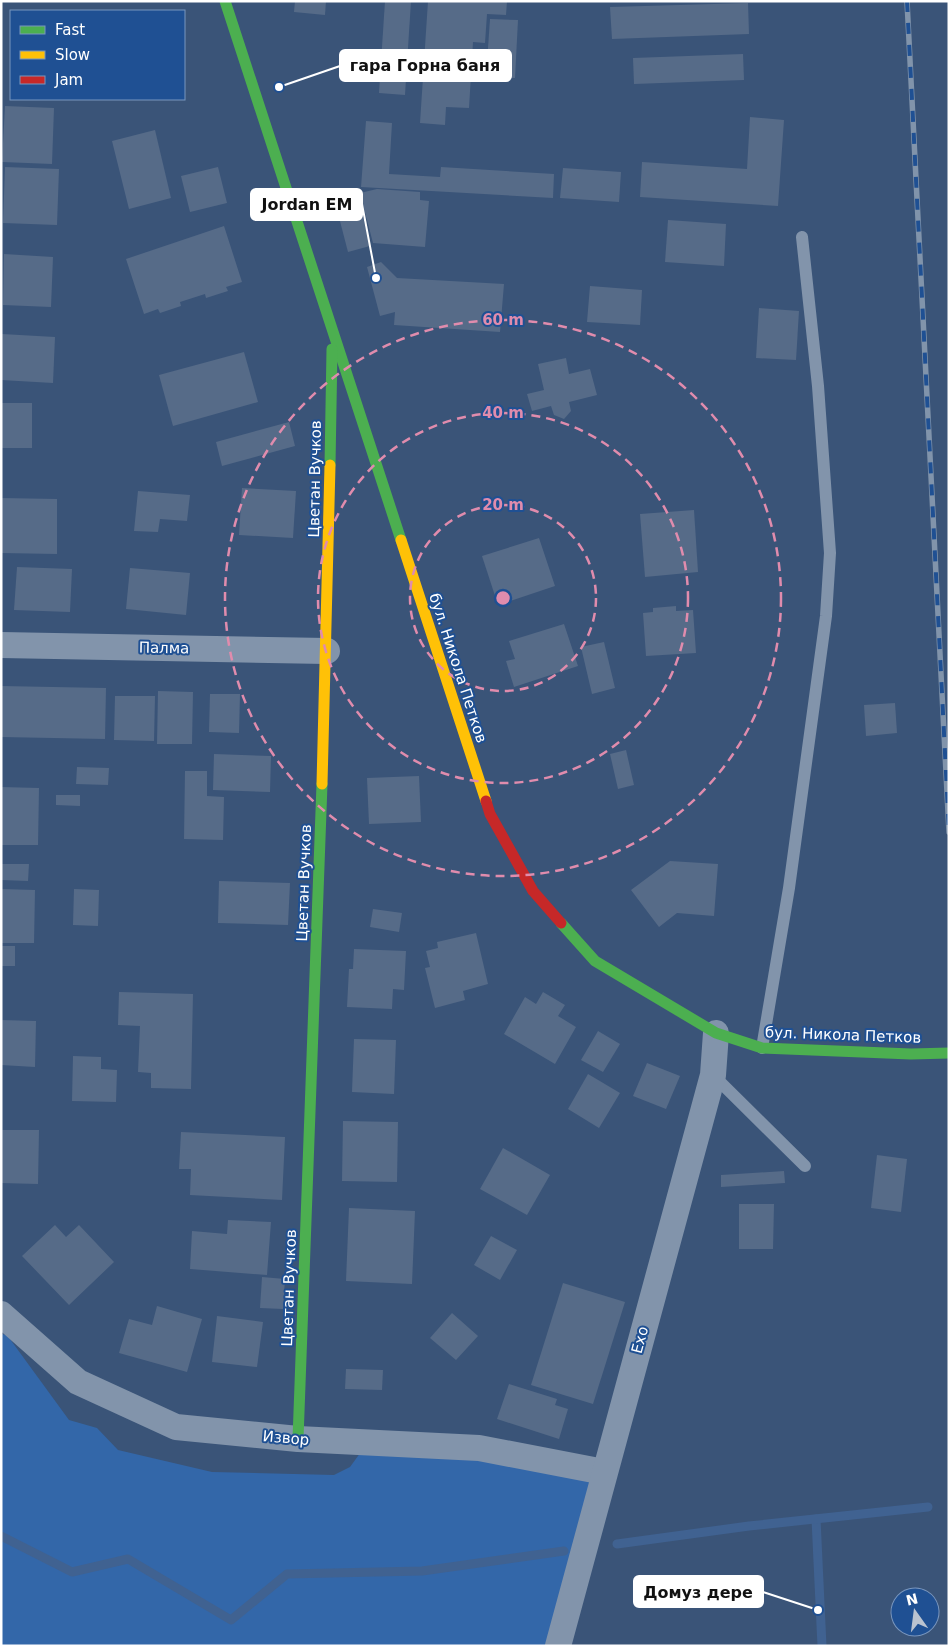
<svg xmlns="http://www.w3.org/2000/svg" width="950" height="1647" font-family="'DejaVu Sans',sans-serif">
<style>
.green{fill:#3367a9}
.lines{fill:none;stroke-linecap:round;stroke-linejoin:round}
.stream{stroke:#406291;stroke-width:9}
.building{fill:#566b88}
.lane{stroke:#8294ab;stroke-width:12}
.street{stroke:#8294ab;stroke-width:26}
.fast{stroke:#4caf50;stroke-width:11}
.slow{stroke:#ffc107;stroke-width:11}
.jam{stroke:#c62828;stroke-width:11}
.rail-casing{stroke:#8194ab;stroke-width:5.5}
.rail{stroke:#1f5093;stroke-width:4;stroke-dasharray:11;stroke-linecap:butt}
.ring{fill:none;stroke:#e08cad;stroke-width:2.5;stroke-dasharray:9 6}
.labels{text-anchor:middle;stroke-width:4;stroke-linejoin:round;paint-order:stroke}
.street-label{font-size:15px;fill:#fff;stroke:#1f5093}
.centre{fill:#e08cad;stroke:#1f5093;stroke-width:2.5}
.ring-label{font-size:15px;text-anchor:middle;font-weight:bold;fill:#e08cad;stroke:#1f5093;stroke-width:4;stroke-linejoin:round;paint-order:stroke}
.leader{fill:none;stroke:#fff;stroke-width:2}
.callout-dot{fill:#fff;stroke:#1f5093;stroke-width:2}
.callout{fill:#fff;stroke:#fff;stroke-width:2}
.callout-label{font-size:16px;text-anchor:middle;font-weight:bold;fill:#111}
</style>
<rect width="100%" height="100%" fill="#3a5478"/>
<path class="green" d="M1,1334L7,1335L69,1420L97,1428L118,1450L212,1472L334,1475L350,1467L366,1445L599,1474L553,1646H1Z"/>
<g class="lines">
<g class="stream">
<path d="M816,1519L822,1646"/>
<path d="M1,1536L72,1572L128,1559L231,1620L287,1574L422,1571L564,1551"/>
<path d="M617,1544L749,1526L928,1507"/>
</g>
</g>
<g class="building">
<path d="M295,1H326L325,15L294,12Z"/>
<path d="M385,1H411L405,95L379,93Z"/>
<path d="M428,1H507L506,15L487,14L485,43L473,42L469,108L446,107L445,125L420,123Z"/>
<path d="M748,3L749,34L612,39L610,7Z"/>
<path d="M490,19L518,20L515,78L486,77Z"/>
<path d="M743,54L744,80L634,84L633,58Z"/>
<path d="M5,106L54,108L52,164L2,162Z"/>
<path d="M750,117L784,120L778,206L640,197L642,162L747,169Z"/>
<path d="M366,121L392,123L389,174L440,177L441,167L554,174L553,198L361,187Z"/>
<path d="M155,130L171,198L129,209L112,141Z"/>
<path d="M5,167L59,169L57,225L3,223Z"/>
<path d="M218,167L227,203L190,212L181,176Z"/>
<path d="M563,168L621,172L619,202L560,198Z"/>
<path d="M377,189L420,192V200L429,201L425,247L373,243L360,193Z"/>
<path d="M357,193L370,246L348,252L334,198Z"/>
<path d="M668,220L726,224L724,266L665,262Z"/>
<path d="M224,226L242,282L226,287L228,291L206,298L205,294L180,302L181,306L160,313L158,309L144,314L126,259Z"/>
<path d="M4,254L53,257L51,307L3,305Z"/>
<path d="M381,262L397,278L504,284L500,332L394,325L395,312L380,316L367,267Z"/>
<path d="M590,286L642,290L640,325L587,322Z"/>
<path d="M759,308L799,311L796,360L756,358Z"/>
<path d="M2,334L55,337L53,383L1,380Z"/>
<path d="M244,352L258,402L173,426L159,375Z"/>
<path d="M566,358L569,374L590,369L597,395L569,402L571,411L564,419L554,415L551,406L532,411L527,394L544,390L538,364Z"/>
<rect x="1" y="403" width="31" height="45"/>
<path d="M289,422L295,446L222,466L216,442Z"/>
<path d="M242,488L296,491L293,538L239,535Z"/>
<path d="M138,491L190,495L187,521L160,519L158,532L134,531Z"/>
<path d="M1,498L57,499V554L1,553Z"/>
<path d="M694,510L698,572L645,577L640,514Z"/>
<path d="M539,538L555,586L498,605L482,556Z"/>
<path d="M17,567L72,569L70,612L14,610Z"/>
<path d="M130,568L190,573L186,615L126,609Z"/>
<path d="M676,606V611L693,610L696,653L646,656L643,613L653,612V608Z"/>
<path d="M564,624L578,666L514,687L506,661L515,659L509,641Z"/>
<path d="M604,642L615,688L592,694L581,647Z"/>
<path d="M1,686L106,688L105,739L1,737Z"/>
<path d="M158,691L193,692L192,744H157Z"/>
<path d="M210,694H240L239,733L209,732Z"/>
<path d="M115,696H155L154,741L114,740Z"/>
<path d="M895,703L897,733L866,736L864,705Z"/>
<path d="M626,750L634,785L618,789L610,754Z"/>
<path d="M214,754L271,756L270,792L213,790Z"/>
<path d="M77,767L109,768L108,785L76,784Z"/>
<path d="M185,771H207V796L224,797L223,840L184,839Z"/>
<path d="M419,776L421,822L369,824L367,778Z"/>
<path d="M1,787L39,788L38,845H1Z"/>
<path d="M56,795H80V806L56,805Z"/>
<path d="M670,861L718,864L714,916L677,913L659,927L631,890Z"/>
<path d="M1,864H29L28,881L1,880Z"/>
<path d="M219,881L290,883L288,925L218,923Z"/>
<path d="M1,889L35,890L34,943H1Z"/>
<path d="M74,889L99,890L98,926L73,925Z"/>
<path d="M373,909L402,913L399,932L370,927Z"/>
<path d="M476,933L488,984L463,991L465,1000L435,1008L425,968L430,967L426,951L438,948L437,942Z"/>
<rect x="1" y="946" width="14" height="20"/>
<path d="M354,949L406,951L404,990L393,989L392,1009L347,1007L349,969H353Z"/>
<path d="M119,992L193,994L191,1089L151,1088V1073L138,1072L140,1026L118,1025Z"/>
<path d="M543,992L565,1005L558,1016L576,1027L555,1064L504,1034L525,997L536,1004Z"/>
<path d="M1,1020L36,1021L35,1067L1,1065Z"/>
<path d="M598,1031L620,1044L603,1072L581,1060Z"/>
<path d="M354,1039L396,1040L394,1094L352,1092Z"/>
<path d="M73,1056L101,1057V1069L117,1070L116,1102L72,1101Z"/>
<path d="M647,1063L680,1076L666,1109L633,1096Z"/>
<path d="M588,1074L620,1093L599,1128L568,1109Z"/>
<path d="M343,1121L398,1122L397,1182L342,1181Z"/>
<path d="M1,1130H39L38,1184L1,1183Z"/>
<path d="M181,1132L285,1137L282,1200L190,1195L191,1169H179Z"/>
<path d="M503,1148L550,1175L527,1215L480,1189Z"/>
<path d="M877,1155L907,1159L901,1212L871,1208Z"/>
<path d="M784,1171L785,1183L721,1187V1175Z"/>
<path d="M739,1204H774L773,1249H739Z"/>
<path d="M349,1208L415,1211L412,1284L346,1281Z"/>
<path d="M228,1220L271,1222L267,1275L190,1269L192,1231L227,1234Z"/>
<path d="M55,1225L66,1237L79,1225L114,1262L69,1305L22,1256Z"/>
<path d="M491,1236L517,1250L500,1280L474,1265Z"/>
<path d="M262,1277L285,1279L283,1309L260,1308Z"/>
<path d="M563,1283L625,1302L593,1404L531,1385Z"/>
<path d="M157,1306L202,1319L187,1372L119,1353L129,1319L152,1325Z"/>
<path d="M452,1313L478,1336L456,1360L430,1338Z"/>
<path d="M217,1316L263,1322L257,1367L212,1362Z"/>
<path d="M346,1369L383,1370L382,1390L345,1389Z"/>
<path d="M509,1384L557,1399L555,1405L568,1409L559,1439L497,1419Z"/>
</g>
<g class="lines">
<g class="lane">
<path d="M762,1048L789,888L826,616L830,553L818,386L802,237"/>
<path d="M713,1075L805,1166"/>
</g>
<g class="street">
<path d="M1,645L327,651"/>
<path d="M1,1314L78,1382L176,1427L298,1439L479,1448L604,1472"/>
<path d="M558,1646L713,1075L716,1033"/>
</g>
<g class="fast">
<path d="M225,1L401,540"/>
<path d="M330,465L332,349"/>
<path d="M561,923L595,961L716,1033L762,1048L911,1054L949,1053"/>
<path d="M298,1439L322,784"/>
</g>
<g class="slow">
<path d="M401,540L486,801"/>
<path d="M322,784L330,465"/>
</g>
<path class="jam" d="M486,801L490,814L533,891L561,923"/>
<g class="rail-casing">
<path id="rail" d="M907,1L949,832"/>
</g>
<use href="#rail" class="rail"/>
</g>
<g class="ring">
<circle cx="503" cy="598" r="93"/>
<circle cx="503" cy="598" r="185"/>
<circle cx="503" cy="598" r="278"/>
</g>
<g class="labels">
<g class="street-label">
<text transform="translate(315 479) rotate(-89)" y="5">Цветан Вучков</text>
<text transform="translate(164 648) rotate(1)" y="5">Палма</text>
<text transform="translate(458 668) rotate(72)" y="5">бул. Никола Петков</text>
<text transform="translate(304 883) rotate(-88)" y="5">Цветан Вучков</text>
<text transform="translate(843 1035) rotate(2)" y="5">бул. Никола Петков</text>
<text transform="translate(289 1288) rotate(-88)" y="5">Цветан Вучков</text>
<text transform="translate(640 1340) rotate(-75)" y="5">Ехо</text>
<text transform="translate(286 1438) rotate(5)" y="5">Извор</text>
</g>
</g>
<circle cx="503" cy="598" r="8" class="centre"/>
<g class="ring-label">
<text x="503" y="325">60 m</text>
<text x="503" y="418">40 m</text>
<text x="503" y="510">20 m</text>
</g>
<path class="leader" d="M279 87L340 66M376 278L362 204M818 1610L763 1592"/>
<g class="callout-dot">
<circle cx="279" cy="87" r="5"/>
<circle cx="376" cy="278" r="5"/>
<circle cx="818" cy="1610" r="5"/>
</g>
<g class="callout">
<rect x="340" y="50" width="171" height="31" rx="5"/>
<rect x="251" y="189" width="111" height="31" rx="5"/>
<rect x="634" y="1576" width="129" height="31" rx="5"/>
</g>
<g class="callout-label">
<text x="425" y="71">гара Горна баня</text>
<text x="307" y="210">Jordan EM</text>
<text x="698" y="1598">Домуз дере</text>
</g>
<rect width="950" height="1647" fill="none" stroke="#ffffff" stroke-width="5"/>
<rect x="10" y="10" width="175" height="90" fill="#1f5093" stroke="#7996be"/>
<rect x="20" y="26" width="25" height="8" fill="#4caf50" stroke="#7996be"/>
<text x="55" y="35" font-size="15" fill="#ffffff">Fast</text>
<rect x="20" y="51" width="25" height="8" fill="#ffc107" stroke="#7996be"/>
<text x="55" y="60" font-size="15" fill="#ffffff">Slow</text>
<rect x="20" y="76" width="25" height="8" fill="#c62828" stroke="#7996be"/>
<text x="55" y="85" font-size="15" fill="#ffffff">Jam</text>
<g transform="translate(915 1612) rotate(346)"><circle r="24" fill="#1f5093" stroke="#7996be"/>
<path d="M0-4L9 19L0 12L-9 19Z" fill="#bac3d0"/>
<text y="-8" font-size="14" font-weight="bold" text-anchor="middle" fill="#ffffff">N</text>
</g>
</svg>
